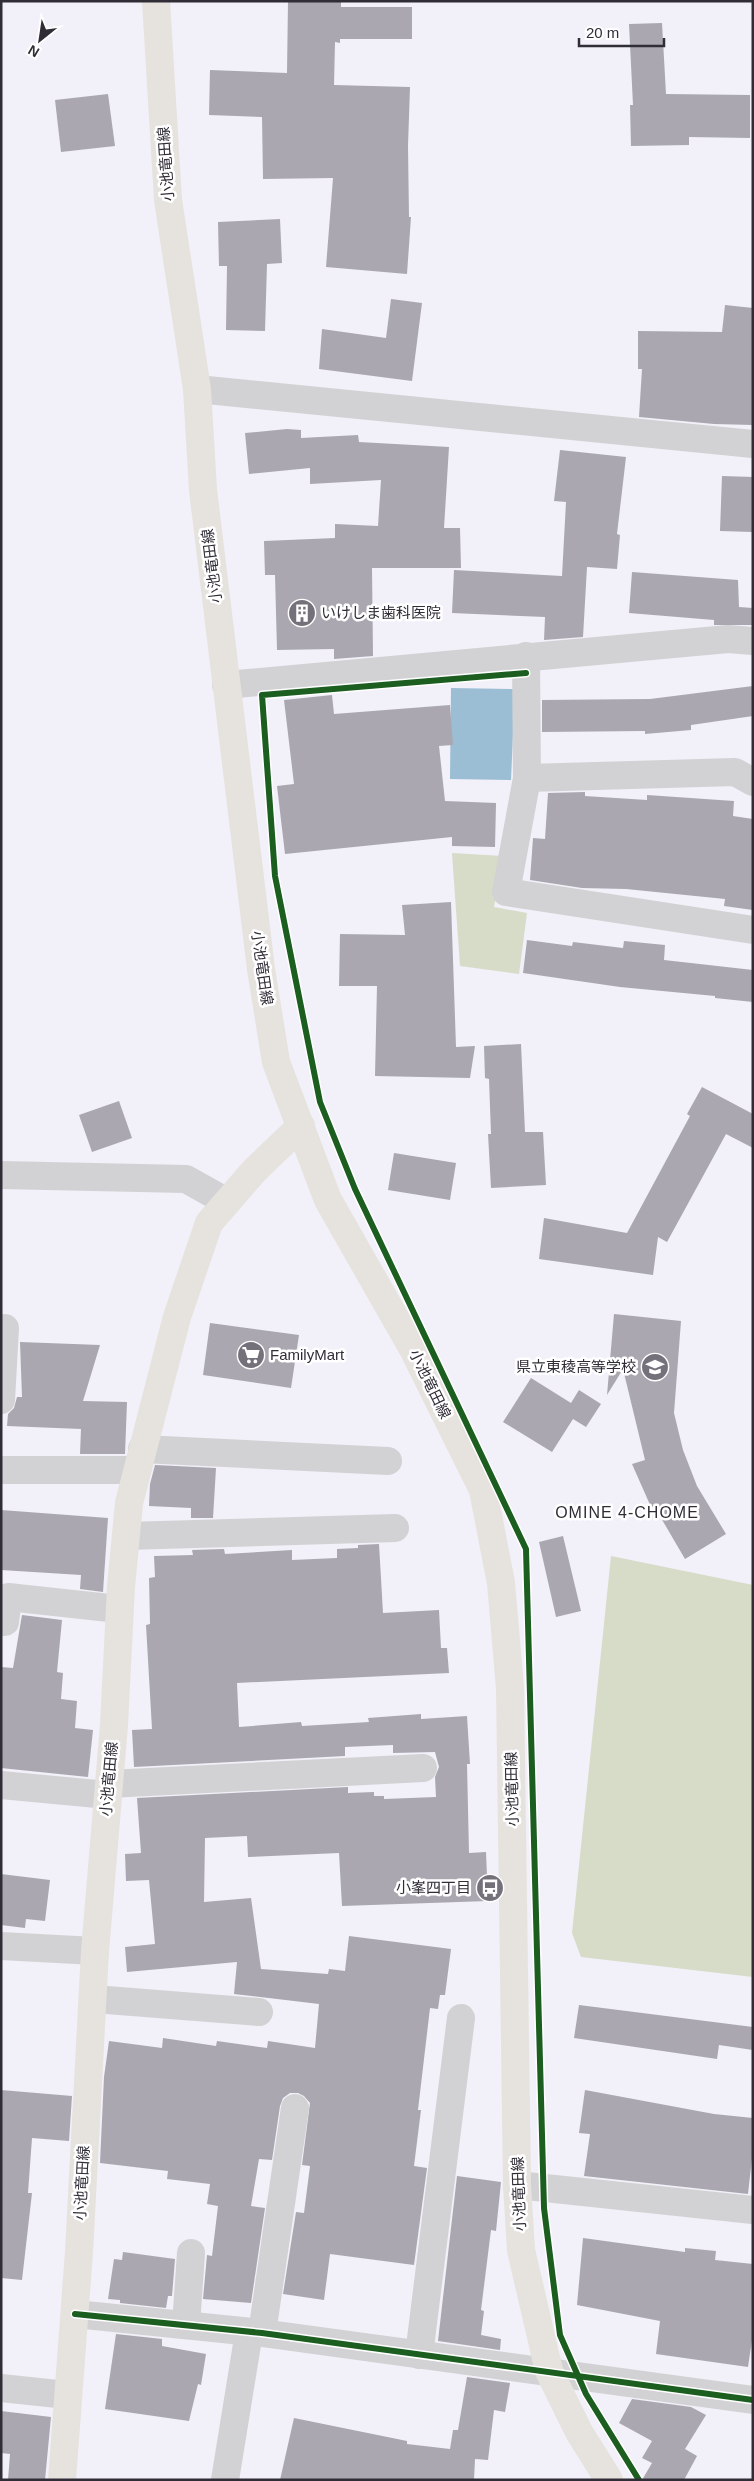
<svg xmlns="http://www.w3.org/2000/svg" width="754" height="2481" font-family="Helvetica,'Noto Sans JP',sans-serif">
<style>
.green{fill:#d6dcc8}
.water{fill:#9bbed4}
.building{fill:#aaa7b0}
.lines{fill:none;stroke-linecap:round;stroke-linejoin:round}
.minor{stroke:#d2d2d4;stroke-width:28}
.major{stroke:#e6e2de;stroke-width:28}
.cycleway-casing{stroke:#fff;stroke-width:9}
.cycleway{stroke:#1b5e20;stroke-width:6}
.labels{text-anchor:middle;stroke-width:5;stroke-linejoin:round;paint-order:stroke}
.street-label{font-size:15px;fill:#302d37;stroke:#fff}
.poi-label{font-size:15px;fill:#302d37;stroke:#fff;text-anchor:start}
.neighbourhood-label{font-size:16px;letter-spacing:1px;fill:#302d37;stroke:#fff}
</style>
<rect width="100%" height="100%" fill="#f2f0f8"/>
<g class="green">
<path d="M452,853L503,856L494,907L527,913L519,974L460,966Z"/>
<path d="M611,1556L753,1585V1977L581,1957L572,1933Z"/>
</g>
<path class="water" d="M451,688L515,689L511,780L450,779Z"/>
<g class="building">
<path d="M288,1H341V7H412V39H340V43L335,42L334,85L410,87L408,146L409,217H411L407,274L326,267L333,178L263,179L262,117L209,115L210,70L287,73Z"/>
<path d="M662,23L666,94L750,95V138L689,137V145L631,146L630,105H633L629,24Z"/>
<path d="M108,94L115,146L61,152L55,100Z"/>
<path d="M280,219L282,263L267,264L265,331L226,330L227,266H219L218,222Z"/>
<path d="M391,299L422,303L412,381L319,369L322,329L386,338Z"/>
<path d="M725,305L753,308V425L714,424L639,417L642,369H638V331L722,332Z"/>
<path d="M287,429L301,430V438L358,435L359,442L449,447L444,528H460L461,568H372L373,656L334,659V649L277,650L275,575H265L264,541L335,538V524L378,526L381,480L310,484V468L249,474L245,433Z"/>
<path d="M560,450L626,457L617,534L620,535L617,569L587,567L583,637L544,640L545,617L452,613L454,570L562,576L566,502L554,501Z"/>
<path d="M722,476L753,477V532L720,531Z"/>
<path d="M632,572L738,580L739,607L753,608V625H714V620L629,613Z"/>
<path d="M753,686V716L691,725V730L645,734V731L542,732V700L650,699Z"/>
<path d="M332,695L334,714L450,705L453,745L439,746L445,801L496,803L495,847L452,846V837L285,854L277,786L294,784L284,700Z"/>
<path d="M585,792V796L647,800V795L734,801L733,816L753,819V910L724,906L725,899L626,889L582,888L530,880L533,838L545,839L548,793Z"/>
<path d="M451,902L456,1047L475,1046L470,1078L375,1076L377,986H339L340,934L405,935L402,905Z"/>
<path d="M527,940L572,946L573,942L623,948L624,941L665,945L664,960L753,970V1002L715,998V996L620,987L523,973Z"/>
<path d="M521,1044L525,1132H543L546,1185L491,1188L488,1134H491L489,1079L485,1078L484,1046Z"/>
<path d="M702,1087L753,1114V1148L726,1134L667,1242L658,1237L653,1275L539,1259L544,1218L627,1233L690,1116L687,1114Z"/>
<path d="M119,1101L132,1138L92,1152L79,1115Z"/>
<path d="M394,1153L456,1163L450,1200L388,1190Z"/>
<path d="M614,1314L681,1321L674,1413L683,1450L697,1486L726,1534L685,1559L654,1506L651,1507L632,1464L645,1460L623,1369L607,1395Z"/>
<path d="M210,1323L299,1335L291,1388L203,1375Z"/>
<path d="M20,1342L100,1345L83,1401L127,1402L125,1454H80L81,1429L7,1426L8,1414L14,1408L17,1397H22Z"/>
<path d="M531,1378L571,1403L579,1390L601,1404L586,1427L573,1419L552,1452L503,1422Z"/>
<path d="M155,1465L216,1468L213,1518H191V1508L149,1506L150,1484Z"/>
<path d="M1,1510L108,1518L103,1592L80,1589L81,1575L1,1570Z"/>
<path d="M563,1536L581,1611L556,1617L539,1542Z"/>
<path d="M379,1544L383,1613L439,1610L441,1648H447L449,1673L237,1683L239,1727L301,1722L302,1726L369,1722L368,1718L421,1714V1719L467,1716L470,1764H467L469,1853L486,1852L488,1901L342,1906L339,1853L248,1857L247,1836L205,1838L204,1902L251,1898L261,1969L328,1974L329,1969L345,1971L349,1936L451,1949L445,1995H440L438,2009L430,2008L418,2110H421L414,2166L427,2168L414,2265L330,2254L324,2300L283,2294L296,2212L304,2213L310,2166L302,2165L310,2103L304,2096L298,2093H290L283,2098L280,2106L272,2160L259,2159L251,2206L265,2208L251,2303L203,2299L207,2255L212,2256L218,2206L207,2204L210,2184L167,2179L168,2171L100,2163L104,2077L109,2041L162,2048L163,2038L216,2046L217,2041L267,2048L268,2041L315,2048L319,2004L234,1994L237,1962L127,1972L125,1947L155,1944L149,1880L126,1881L125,1854L141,1853L137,1798L348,1787V1793L374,1792V1796H384V1799L436,1797L435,1777L439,1767L435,1752L393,1753V1745L345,1747V1756L134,1767L132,1730L152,1729L146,1625L150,1624L149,1578L155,1577L154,1556L193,1555L192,1550L224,1549L225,1554L292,1550V1560L337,1558V1549L358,1548V1545Z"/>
<path d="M22,1615L62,1620L57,1672L63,1673L61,1699L77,1701L75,1728L93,1730L88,1777L1,1768V1667L13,1668Z"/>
<path d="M1,1874L50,1880L45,1921L26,1919L25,1928L1,1925Z"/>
<path d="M579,2005L753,2027V2050L719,2045L717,2059L574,2038Z"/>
<path d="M1,2090L72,2096L69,2141L32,2138L28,2193H32L22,2280L1,2278Z"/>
<path d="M585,2090L714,2114L753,2118V2149L748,2194L584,2176L590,2134L579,2133Z"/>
<path d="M457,2176L501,2182L496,2231L491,2230L481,2310L484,2311L481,2335L501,2339L500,2350L438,2341Z"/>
<path d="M583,2238L685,2252V2248L716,2251L715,2260L753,2264V2333L748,2367L656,2354L660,2321L577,2305Z"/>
<path d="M123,2252L175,2259L172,2296H168L166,2308L120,2303V2300L108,2299L114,2259L122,2260Z"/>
<path d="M116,2334L162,2339V2346L206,2354L201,2385L198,2384L189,2421L105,2409Z"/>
<path d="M467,2377L510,2383L505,2412L494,2410L488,2460L475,2459L474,2480H280L294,2418L407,2441V2444L450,2449L453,2430H458Z"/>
<path d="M632,2399L691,2407L706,2415L685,2449L697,2456L684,2480H642L652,2463L642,2458L652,2441L619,2423Z"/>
<path d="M1,2411L51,2417L45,2480H8L10,2454L1,2453Z"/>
</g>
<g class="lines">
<g class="minor">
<path d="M197,389L753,444"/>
<path d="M526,656L527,778L506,892L753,930"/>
<path d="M226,685L728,639L753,641"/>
<path d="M527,778L735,772L753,782"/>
<path d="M1,1175L186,1179L227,1202"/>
<path d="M1,1400L5,1328"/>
<path d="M142,1449L388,1461"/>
<path d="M1,1470H136"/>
<path d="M126,1536L395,1528"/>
<path d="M5,1622L8,1597L119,1609"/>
<path d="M109,1784L423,1768"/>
<path d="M1,1785L108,1795"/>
<path d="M1,1946L95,1951"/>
<path d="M94,1999L259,2012"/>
<path d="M517,2185L753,2210"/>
<path d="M75,2314L262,2333L753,2400"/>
<path d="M186,2325L191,2253"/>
<path d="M262,2333L295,2108"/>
<path d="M419,2355L461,2018"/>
<path d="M1,2388L67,2395"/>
<path d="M225,2480L249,2332"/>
</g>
<g class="major">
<path d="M156,1L168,200L197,389L203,490L261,969L276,1062L328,1200L413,1349L483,1490L501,1583L510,1688L517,2185L521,2250L549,2371L579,2432L609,2480"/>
<path d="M62,2480L79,2252L95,1951L114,1725L121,1587L129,1503L177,1317L209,1223L254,1171L301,1126"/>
</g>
<g class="cycleway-casing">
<g id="cycleway">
<path d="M526,673L262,695L275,876L320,1102L355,1189L526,1549L544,2208L560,2335L586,2394L639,2480"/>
<path d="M75,2314L262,2333L753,2400"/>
</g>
</g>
<use href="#cycleway" class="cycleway"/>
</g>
<defs>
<g id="building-disc" transform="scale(1.4375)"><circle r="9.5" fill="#74717b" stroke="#fff"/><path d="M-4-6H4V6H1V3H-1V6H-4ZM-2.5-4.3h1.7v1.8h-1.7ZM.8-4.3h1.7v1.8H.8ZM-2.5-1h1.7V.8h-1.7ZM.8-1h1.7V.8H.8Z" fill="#fff"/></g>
<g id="supermarket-disc" transform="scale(1.4375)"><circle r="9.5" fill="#74717b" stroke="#fff"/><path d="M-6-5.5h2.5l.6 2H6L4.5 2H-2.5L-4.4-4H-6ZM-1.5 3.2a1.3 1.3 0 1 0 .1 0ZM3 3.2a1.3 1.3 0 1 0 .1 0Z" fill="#fff"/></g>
<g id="school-disc" transform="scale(1.4375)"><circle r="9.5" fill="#74717b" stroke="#fff"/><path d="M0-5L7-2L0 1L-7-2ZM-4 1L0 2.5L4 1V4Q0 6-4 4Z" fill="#fff"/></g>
<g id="bus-disc" transform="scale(1.4375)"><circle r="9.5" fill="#74717b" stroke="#fff"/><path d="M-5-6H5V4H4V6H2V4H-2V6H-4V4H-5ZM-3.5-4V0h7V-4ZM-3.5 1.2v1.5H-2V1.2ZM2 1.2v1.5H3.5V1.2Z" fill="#fff"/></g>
</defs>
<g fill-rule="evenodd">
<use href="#building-disc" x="302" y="613"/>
<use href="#supermarket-disc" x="251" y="1355"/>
<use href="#school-disc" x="655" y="1367"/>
<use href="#bus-disc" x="490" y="1888"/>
</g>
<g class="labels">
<g class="street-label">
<text transform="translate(166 164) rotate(-94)" y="5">小池竜田線</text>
<text transform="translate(212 566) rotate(-97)" y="5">小池竜田線</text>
<text transform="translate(262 968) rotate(82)" y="5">小池竜田線</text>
<text transform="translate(430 1384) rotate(64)" y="5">小池竜田線</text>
<text transform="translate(109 1779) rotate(-85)" y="5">小池竜田線</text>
<text transform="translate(512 1789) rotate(-91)" y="5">小池竜田線</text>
<text transform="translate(82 2183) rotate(-87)" y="5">小池竜田線</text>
<text transform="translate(519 2194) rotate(-92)" y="5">小池竜田線</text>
</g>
<g class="poi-label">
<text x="321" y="618">いけしま歯科医院</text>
<text x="270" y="1360">FamilyMart</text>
<text x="636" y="1372" text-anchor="end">県立東稜高等学校</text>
<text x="471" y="1893" text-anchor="end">小峯四丁目</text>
</g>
<g class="neighbourhood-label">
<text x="627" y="1518">OMINE 4-CHOME</text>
</g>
</g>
<rect width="754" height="2481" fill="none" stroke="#302d37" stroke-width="5"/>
<g transform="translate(40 40) rotate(210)" stroke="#ffffff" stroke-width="4" paint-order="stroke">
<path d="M0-4L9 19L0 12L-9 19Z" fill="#302d37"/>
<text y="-8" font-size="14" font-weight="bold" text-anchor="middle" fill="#302d37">N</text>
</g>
<path d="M579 38v8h85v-8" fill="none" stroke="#302d37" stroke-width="2.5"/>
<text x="586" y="38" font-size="15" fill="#302d37" stroke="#ffffff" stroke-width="4" paint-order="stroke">20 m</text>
</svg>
